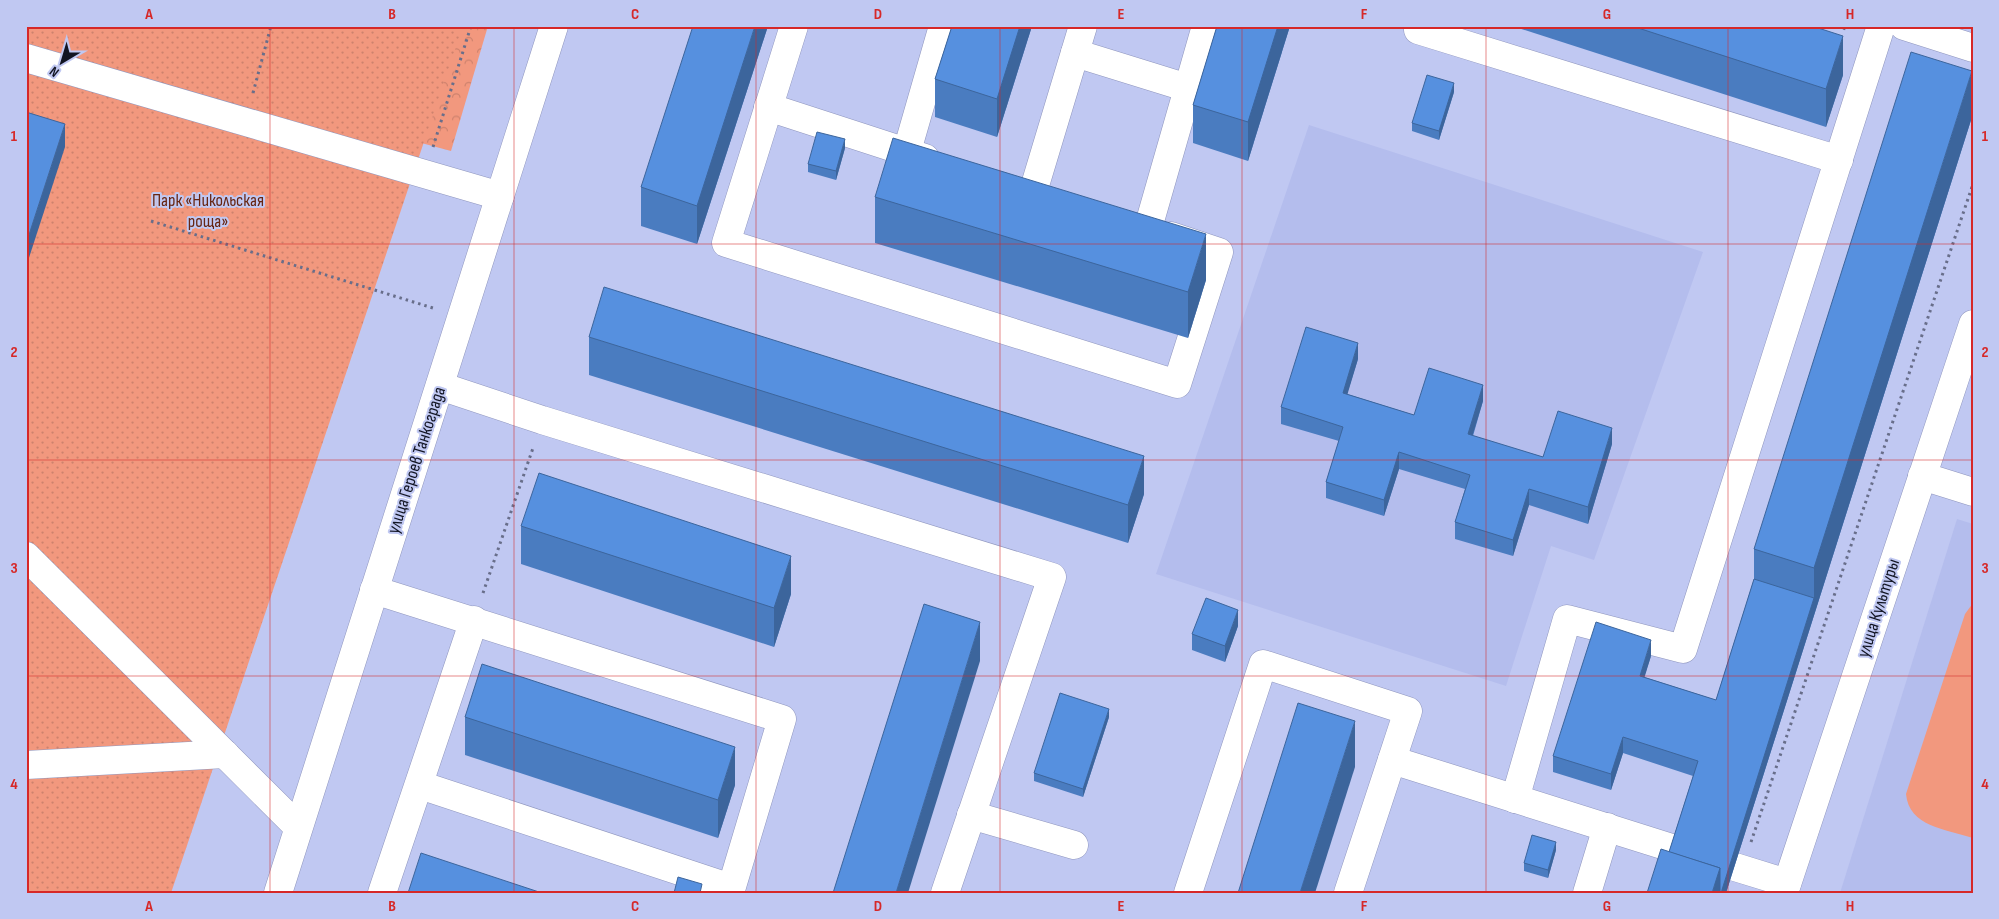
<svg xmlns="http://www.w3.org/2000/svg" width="1999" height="919" font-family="'Sofia Sans Condensed',sans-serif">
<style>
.built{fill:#b4bded}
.grass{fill:#f2987e}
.forest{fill:url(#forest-crowns)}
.park{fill:url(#park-dots)}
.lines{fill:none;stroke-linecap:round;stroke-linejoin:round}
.minor-casing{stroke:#8f96be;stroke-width:29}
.major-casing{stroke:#8f96be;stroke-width:29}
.path{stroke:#686e8a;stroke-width:3;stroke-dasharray:2.5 4;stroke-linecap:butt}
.minor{stroke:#fff;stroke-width:28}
.major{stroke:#fff;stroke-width:28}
.wall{fill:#4a7cc0}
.shaded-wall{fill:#3c659c}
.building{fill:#5690df;stroke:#3c659c}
.grid{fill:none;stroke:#d62828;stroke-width:1;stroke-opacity:0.55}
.labels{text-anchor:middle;stroke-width:4;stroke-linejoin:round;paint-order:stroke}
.park-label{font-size:18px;fill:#672613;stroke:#c0c8f2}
.street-label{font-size:18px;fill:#121523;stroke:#c0c8f2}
.neatline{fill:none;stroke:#d62828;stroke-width:2}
.grid-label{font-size:16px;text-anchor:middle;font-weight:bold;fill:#d62828}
</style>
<defs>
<pattern id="forest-crowns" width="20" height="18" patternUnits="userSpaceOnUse" patternTransform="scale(1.25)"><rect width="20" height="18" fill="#f2987e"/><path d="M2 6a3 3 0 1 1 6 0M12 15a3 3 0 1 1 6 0" fill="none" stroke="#ce826d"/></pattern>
<pattern id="park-dots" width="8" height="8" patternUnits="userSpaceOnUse" patternTransform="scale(1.25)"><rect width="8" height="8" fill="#f2987e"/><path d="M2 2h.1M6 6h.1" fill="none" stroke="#ce826d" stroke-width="1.8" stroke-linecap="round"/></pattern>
</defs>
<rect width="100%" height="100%" fill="#c0c8f2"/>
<g class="built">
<path d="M1309,125L1703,252L1594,560L1551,546L1506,686L1156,574Z"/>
<path d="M1957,519L1973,524V893H1840Z"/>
</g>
<path class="grass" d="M1973,603V838C1946,829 1909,827 1906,794L1965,614Z"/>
<path class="forest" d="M420,26H488L451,151L388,134Z"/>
<path class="park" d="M26,26H463L171,893H26Z"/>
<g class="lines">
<g class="minor-casing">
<g id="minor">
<path d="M794,26L726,243L1177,384L1219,252L1171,236"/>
<path d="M1904,26L1973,48"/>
<path d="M1418,30L1839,160"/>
<path d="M1075,53L1188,88"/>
<path d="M26,58L500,196"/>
<path d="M768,107L925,158"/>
<path d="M907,151L943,26"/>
<path d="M1033,192L1083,26"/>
<path d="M1148,228L1206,26"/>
<path d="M440,386L542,420L1052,577L945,893"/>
<path d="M1922,476L1973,492"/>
<path d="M26,556L298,827"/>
<path d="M374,590L782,719L730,893"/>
<path d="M1392,760L1675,849"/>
<path d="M26,765L225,754"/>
<path d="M420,785L731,888"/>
<path d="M1515,799L1567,619L1683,649L1881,26"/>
<path d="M971,815L1074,845"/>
<path d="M1735,867L1787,883"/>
<path d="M382,893L474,620"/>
<path d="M1188,893L1263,664L1408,711L1348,893"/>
<path d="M1587,893L1607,827"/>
<path d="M1784,893L1973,324"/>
</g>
</g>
<g class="major-casing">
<path id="major" d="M278,893L554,26"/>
</g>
<g class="path">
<path d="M1837,26L1849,30"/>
<path d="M253,93L271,26"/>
<path d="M433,147L471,26"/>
<path d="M151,221L433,308"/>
<path d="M483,593L533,448"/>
<path d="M1751,842L1973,184"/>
</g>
<use href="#minor" class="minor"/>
<use href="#major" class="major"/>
</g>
<g class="wall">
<path d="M768,26L697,244L641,226V187Z"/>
<path d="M952,26H1032L997,137L935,117V79Z"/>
<path d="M1217,26H1290L1248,161L1193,143V105Z"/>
<path d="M1512,26H1812L1843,75L1826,127Z"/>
<path d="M1454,92L1439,140L1412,131V123Z"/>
<path d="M1972,117L1726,893L1669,852L1693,776L1623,753L1611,790L1553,772V756L1651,656L1644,677L1716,700L1754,579V549Z"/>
<path d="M845,148L836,180L808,172V164Z"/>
<path d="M875,197L1206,280L1188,338L875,243Z"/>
<path d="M589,337L1144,494L1128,543L589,375Z"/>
<path d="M1358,359L1347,394L1414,415L1483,401L1473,436L1543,457L1612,444L1588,524L1529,505L1513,556L1455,539V522L1465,489L1399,469L1384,516L1326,498V482L1339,441L1281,424V407Z"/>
<path d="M521,526L791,594L774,647L521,564Z"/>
<path d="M1238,626L1225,662L1192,650V634Z"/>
<path d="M465,717L735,785L718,838L465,755Z"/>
<path d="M1109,717L1083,797L1034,781V773Z"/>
<path d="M1556,850L1548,878L1524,871V863Z"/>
</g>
<g class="shaded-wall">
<path d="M755,26H768L697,244V206Z"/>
<path d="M1020,26H1032L997,137V99Z"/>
<path d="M1278,26H1290L1248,161V122Z"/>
<path d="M1843,36V75L1826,127V89Z"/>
<path d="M1972,71V117L1726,893H1721L1814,598V568Z"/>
<path d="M1454,83V92L1439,140V131Z"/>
<path d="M65,124V147L26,267V244Z"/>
<path d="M845,139V148L836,180V171Z"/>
<path d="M1206,234V280L1188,338V292Z"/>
<path d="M1358,343V359L1343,409V393Z"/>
<path d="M1483,385V401L1468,450V434Z"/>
<path d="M1612,428V444L1588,524V507Z"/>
<path d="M1399,452V469L1384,516V500Z"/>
<path d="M1144,456V494L1128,543V505Z"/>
<path d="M1529,489V505L1513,556V540Z"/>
<path d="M791,556V594L774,647V608Z"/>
<path d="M1238,610V626L1225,662V646Z"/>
<path d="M980,622V661L908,893H896Z"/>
<path d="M1651,640V656L1640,692V676Z"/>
<path d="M1109,709V717L1083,797V789Z"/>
<path d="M1355,721V767L1315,893H1300Z"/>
<path d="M1623,737V753L1611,790V774Z"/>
<path d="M735,747V785L718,838V800Z"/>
<path d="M1556,842V850L1548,878V870Z"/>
<path d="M1720,868V893H1712Z"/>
</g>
<g class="building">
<path d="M693,26H755L697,206L641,187Z"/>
<path d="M952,26H1020L997,99L935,79Z"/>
<path d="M1217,26H1278L1248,122L1193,105Z"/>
<path d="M1632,26H1812L1843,36L1826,89Z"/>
<path d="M1911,52L1972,71L1814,568L1754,549Z"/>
<path d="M1427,75L1454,83L1439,131L1412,123Z"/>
<path d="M26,112L65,124L26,244Z"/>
<path d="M817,132L845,139L836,171L808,164Z"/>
<path d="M893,138L1206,234L1188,292L875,197Z"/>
<path d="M604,287L1144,456L1128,505L589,337Z"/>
<path d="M1306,327L1358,343L1343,393L1414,415L1429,368L1483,385L1468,434L1543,457L1558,411L1612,428L1588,507L1529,489L1513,540L1455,522L1470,475L1399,452L1384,500L1326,482L1343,427L1281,407Z"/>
<path d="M539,473L791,556L774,608L521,526Z"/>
<path d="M1754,579L1814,598L1721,893H1720V868L1669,852L1698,761L1623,737L1611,774L1553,756L1596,622L1651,640L1640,676L1716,700Z"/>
<path d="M1206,598L1238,610L1225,646L1192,634Z"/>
<path d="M924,604L980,622L896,893H833Z"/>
<path d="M482,664L735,747L718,800L465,717Z"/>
<path d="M1060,693L1109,709L1083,789L1034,773Z"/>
<path d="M1298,703L1355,721L1300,893H1238Z"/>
<path d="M1532,835L1556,842L1548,870L1524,863Z"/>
<path d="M1661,849L1720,868L1712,893H1647Z"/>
<path d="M421,853L542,893H408Z"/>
<path d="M678,877L702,884L700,893H674Z"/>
</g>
<path class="grid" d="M270,26V893M514,26V893M756,26V893M1000,26V893M1242,26V893M1486,26V893M1728,26V893M26,244H1973M26,460H1973M26,676H1973"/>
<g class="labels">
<g class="park-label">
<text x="208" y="206">Парк «Никольская<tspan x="208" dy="21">роща»</tspan></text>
</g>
<g class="street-label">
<text transform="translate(416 460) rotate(-72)" y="6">улица Героев Танкограда</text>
<text transform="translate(1878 608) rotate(-72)" y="6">улица Культуры</text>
</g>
</g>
<rect width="1999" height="919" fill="none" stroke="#c0c8f2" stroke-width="55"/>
<g transform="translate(62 62) rotate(218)" stroke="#c0c8f2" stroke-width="4" paint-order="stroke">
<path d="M0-4L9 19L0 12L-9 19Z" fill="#121523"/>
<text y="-8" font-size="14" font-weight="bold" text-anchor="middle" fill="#121523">N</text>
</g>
<rect x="28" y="28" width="1944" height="864" class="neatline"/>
<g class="grid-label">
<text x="149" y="19">A</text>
<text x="392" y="19">B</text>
<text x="635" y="19">C</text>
<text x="878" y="19">D</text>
<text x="1121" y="19">E</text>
<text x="1364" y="19">F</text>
<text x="1607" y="19">G</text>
<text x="1850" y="19">H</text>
<text x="14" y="141">1</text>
<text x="1985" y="141">1</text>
<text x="14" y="357">2</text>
<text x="1985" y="357">2</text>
<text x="14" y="573">3</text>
<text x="1985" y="573">3</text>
<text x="14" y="789">4</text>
<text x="1985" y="789">4</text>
<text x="149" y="911">A</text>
<text x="392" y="911">B</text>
<text x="635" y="911">C</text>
<text x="878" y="911">D</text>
<text x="1121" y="911">E</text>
<text x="1364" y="911">F</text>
<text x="1607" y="911">G</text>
<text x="1850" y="911">H</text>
</g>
</svg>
